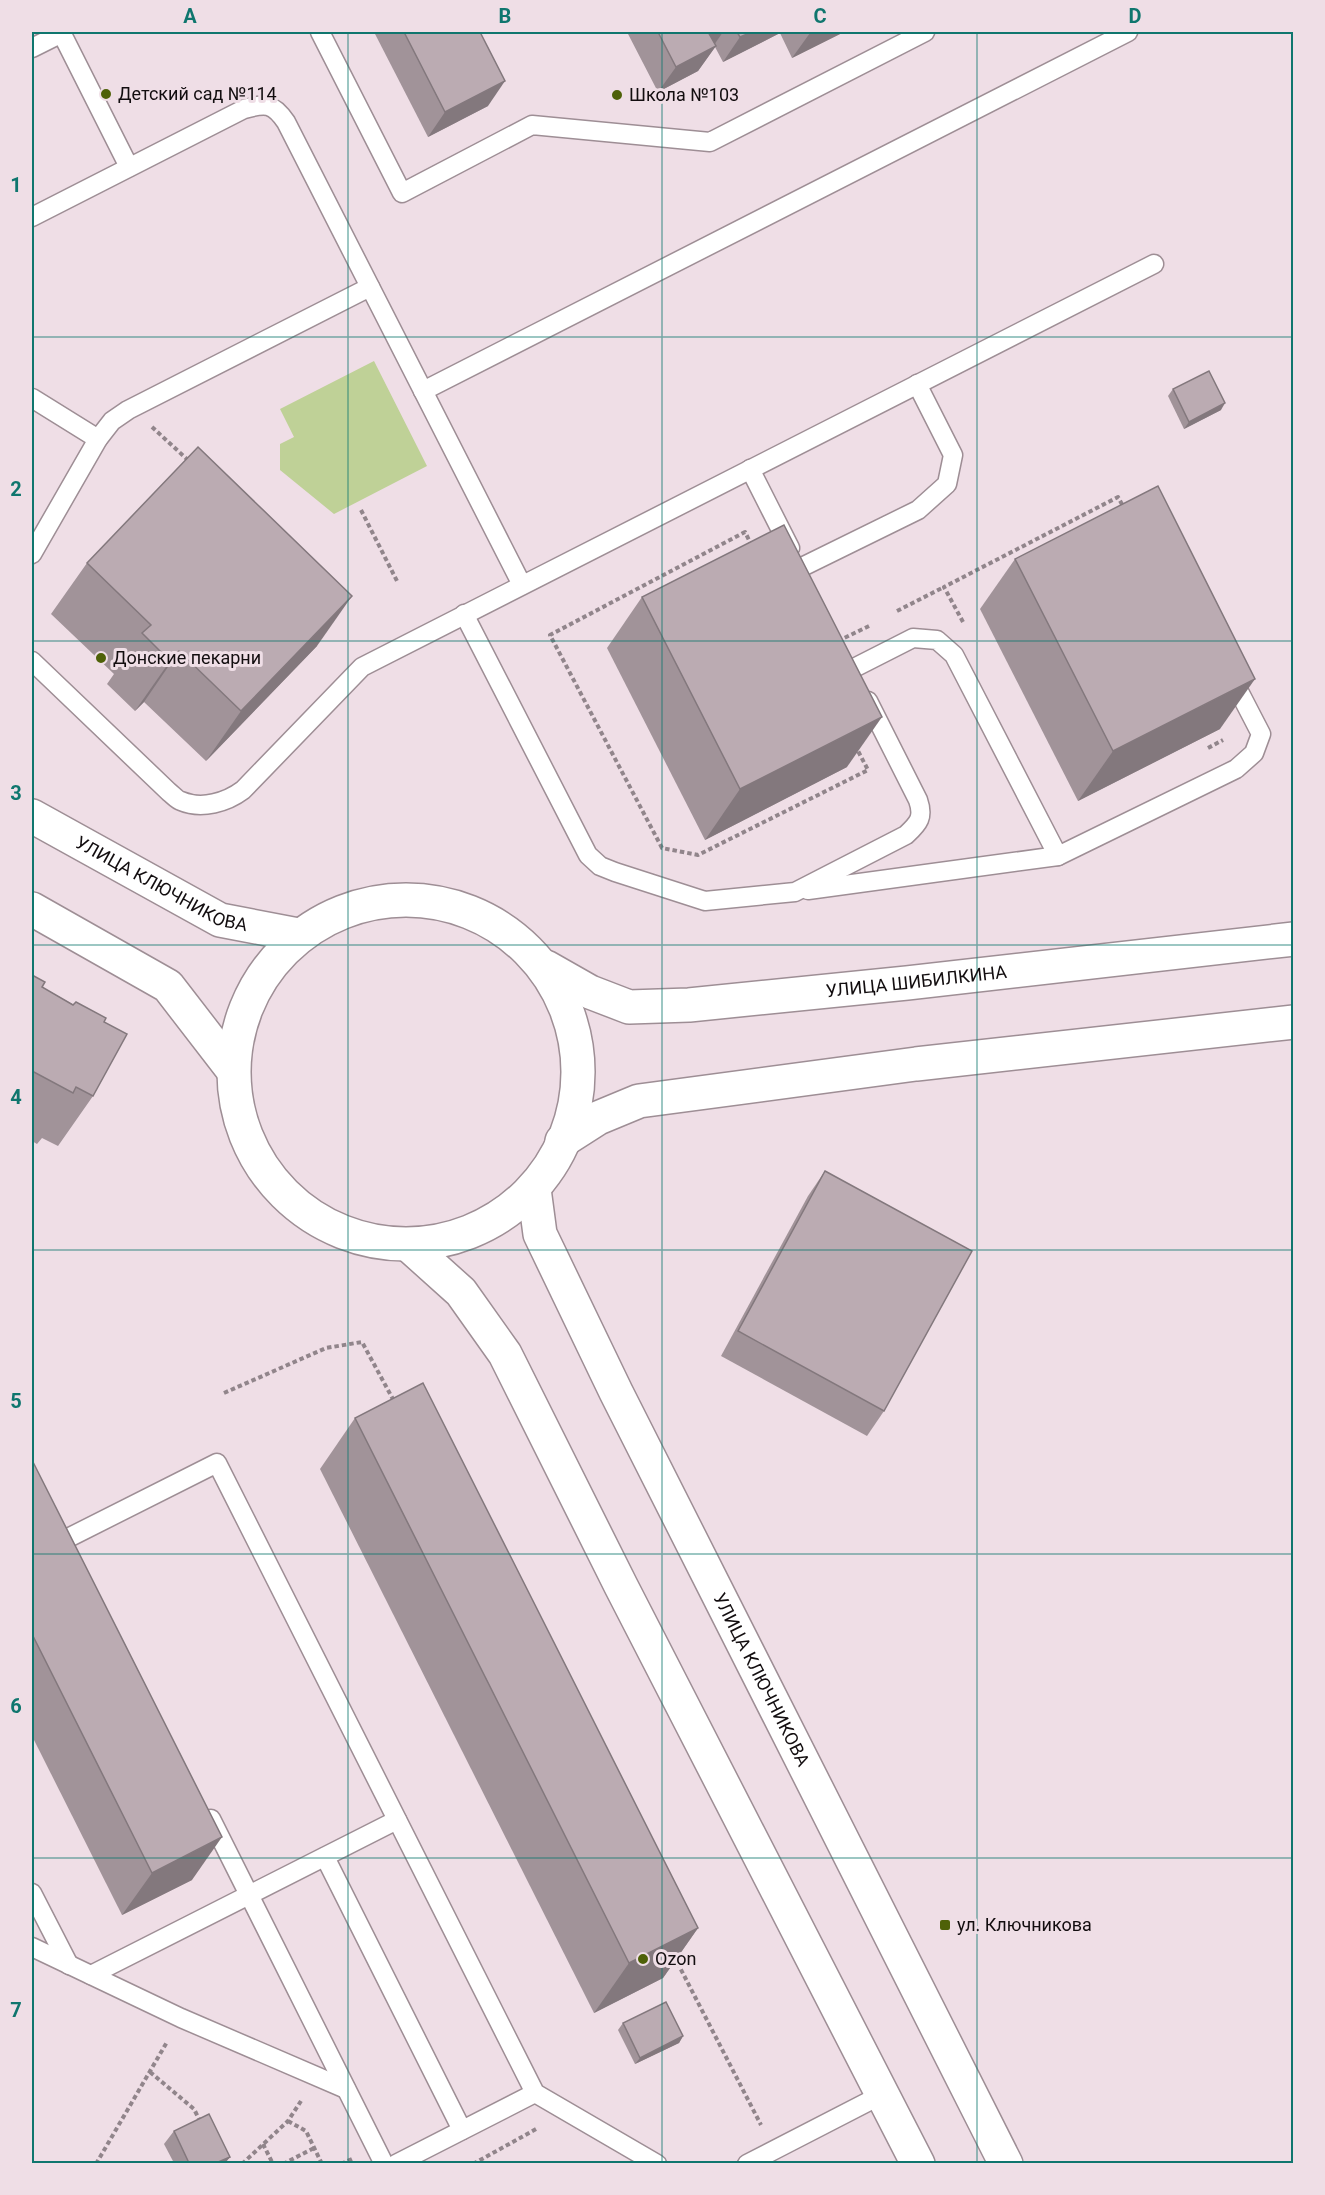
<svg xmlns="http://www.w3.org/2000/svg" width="1325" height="2195" font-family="Roboto,sans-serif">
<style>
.green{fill:#bfd197}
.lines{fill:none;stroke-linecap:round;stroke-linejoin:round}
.service-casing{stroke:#9e8e95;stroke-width:21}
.minor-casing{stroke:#9e8e95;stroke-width:36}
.path{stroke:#91858b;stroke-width:4;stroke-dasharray:4.5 3;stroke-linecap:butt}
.service{stroke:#fff;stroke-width:18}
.minor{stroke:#fff;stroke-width:33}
.wall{fill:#a19399}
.shaded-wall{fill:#83787d}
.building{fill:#bbabb2;stroke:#83787d;stroke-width:1.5}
.grid{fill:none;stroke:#0f766e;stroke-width:1.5;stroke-opacity:0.55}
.poi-dot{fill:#4e6108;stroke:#efdee6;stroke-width:2}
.labels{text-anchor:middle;stroke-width:6;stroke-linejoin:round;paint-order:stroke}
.poi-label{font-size:18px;fill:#120d0f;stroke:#efdee6;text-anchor:start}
.street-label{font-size:18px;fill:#120d0f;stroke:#efdee6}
.neatline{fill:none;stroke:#0f766e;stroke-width:2}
.grid-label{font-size:20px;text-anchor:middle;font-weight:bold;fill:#0f766e}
</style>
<rect width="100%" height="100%" fill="#efdee6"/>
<path class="green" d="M374,361L427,466L334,514L280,470V444L294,437L280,409Z"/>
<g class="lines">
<g class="service-casing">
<g id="service">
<path d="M61,32L129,167"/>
<path d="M320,32L402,193L532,125L710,142L925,32"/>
<path d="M32,48L62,33"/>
<path d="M32,217L244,109C266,103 273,103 286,122L522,585"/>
<path d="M423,391L1128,32"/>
<path d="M32,398L98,439"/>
<path d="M750,469L790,548"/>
<path d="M32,554L98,439L112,421L128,410L370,287"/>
<path d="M800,568L918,510L947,484L953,455L917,384"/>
<path d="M464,614L588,855L600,866L615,872L705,901L795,892L906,835C919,823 924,817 918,800L868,701"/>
<path d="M32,661L169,792C173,795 177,800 181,801C202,810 227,802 243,790L362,667L1154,264"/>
<path d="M852,669L913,638L937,640L954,655L1058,856"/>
<path d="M808,890L1058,856L1236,769L1254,753L1261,734L1231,676"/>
<path d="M68,1538L217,1463L535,2093L657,2164"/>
<path d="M211,1819L384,2164"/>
<path d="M325,1857L462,2130"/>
<path d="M32,1893L69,1965"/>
<path d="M32,1947L181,2018L346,2089"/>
<path d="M91,1975L397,1820"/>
<path d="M396,2164L535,2093"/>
<path d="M747,2164L883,2094"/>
</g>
</g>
<g class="minor-casing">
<g id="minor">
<path id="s1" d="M32,816L220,920L298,935"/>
<circle cx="406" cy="1072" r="172"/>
<path d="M32,909L168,986L232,1069"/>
<path id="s2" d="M546,967L590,992L629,1007L689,1005L907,983L1294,939"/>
<path d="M562,1141L598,1118L639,1101L916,1064L1294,1022"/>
<path id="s3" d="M534,1189L540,1234L616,1392L1006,2164"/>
<path d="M412,1248L461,1292L505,1354L621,1586L918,2164"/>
</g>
</g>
<g class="path">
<path d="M152,427L189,461"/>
<path d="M361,510L398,583"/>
<path d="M752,546L745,532L550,635L662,848L698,855L868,770L857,749"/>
<path d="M897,611L944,587"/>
<path d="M963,622L944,587L1118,497L1124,508"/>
<path d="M838,641L869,626"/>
<path d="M1208,748L1223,740"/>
<path d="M224,1393L326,1348L362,1342L395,1403"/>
<path d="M674,1956L761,2125"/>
<path d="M150,2072L194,2109L200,2121"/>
<path d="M288,2121L306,2131L322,2164"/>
<path d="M263,2144L273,2164"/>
<path d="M96,2164L167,2042"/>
<path d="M242,2164L288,2121L301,2101"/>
<path d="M283,2164L314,2148"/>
<path d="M341,2164L352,2159"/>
<path d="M473,2164L538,2128"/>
</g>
<use href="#service" class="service"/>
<use href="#minor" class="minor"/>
</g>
<g class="wall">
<path d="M374,32H480L488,106L428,137Z"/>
<path d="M627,32H844L792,58L780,33L723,62L715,47L698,71L658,92Z"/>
<path d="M1173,389L1221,410L1184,429L1168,396Z"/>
<path d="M1015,559L1220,729L1078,801L980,609Z"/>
<path d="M87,563L317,646L206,761L144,702L135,711L107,684L114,674L51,614Z"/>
<path d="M642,597L847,767L705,840L607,648Z"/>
<path d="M32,975L42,987L104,1022L93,1096L58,1146L42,1138L37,1144L32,1141Z"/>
<path d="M825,1171L884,1411L867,1436L721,1356L808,1196Z"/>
<path d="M355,1418L698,1928L663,1978L594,2013L320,1469Z"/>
<path d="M32,1460L192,1880L122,1915L32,1736Z"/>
<path d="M623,2023L683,2036L679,2043L635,2064L618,2030Z"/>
<path d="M174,2131L230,2157L225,2163H174L164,2144Z"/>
</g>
<g class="shaded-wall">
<path d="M708,32H723L714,45Z"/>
<path d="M752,32H781L780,33L723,62L740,37Z"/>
<path d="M813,32H844L792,58L810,33Z"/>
<path d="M716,46L698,71L658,92L676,67Z"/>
<path d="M505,81L488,106L428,137L445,112Z"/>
<path d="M1225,403L1221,410L1184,429L1189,422Z"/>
<path d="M352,596L317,646L206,761L241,711Z"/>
<path d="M179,651L144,702L135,711L170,661Z"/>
<path d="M1255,679L1220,729L1078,801L1113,751Z"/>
<path d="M882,717L847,767L705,840L740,789Z"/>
<path d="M222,1837L192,1880L122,1915L152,1873Z"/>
<path d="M698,1928L663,1978L594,2013L629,1963Z"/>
<path d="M683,2036L679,2043L635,2064L640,2058Z"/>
<path d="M230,2157L225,2163H216Z"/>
</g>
<g class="building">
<path d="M404,32H480L505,81L445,112Z"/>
<path d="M658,32H708L716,46L676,67Z"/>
<path d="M737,32H752L740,37Z"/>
<path d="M1209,371L1225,403L1189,422L1173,389Z"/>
<path d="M198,447L352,596L241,711L179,651L170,661L142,633L151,625L87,563Z"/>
<path d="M1158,486L1255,679L1113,751L1015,559Z"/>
<path d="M784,525L882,717L740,789L642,597Z"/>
<path d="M32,975L45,982L42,987L73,1005L76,1002L106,1018L104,1022L127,1034L93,1096L76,1087L73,1093L32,1071Z"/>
<path d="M825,1171L972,1251L884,1411L738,1331Z"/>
<path d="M423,1383L698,1928L629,1963L355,1418Z"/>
<path d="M32,1460L222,1837L152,1873L32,1634Z"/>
<path d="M666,2002L683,2036L640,2058L623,2023Z"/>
<path d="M209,2114L230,2157L216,2163H189L174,2131Z"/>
</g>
<path class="grid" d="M348,32V2164M662,32V2164M977,32V2164M32,337H1294M32,641H1294M32,945H1294M32,1250H1294M32,1554H1294M32,1858H1294"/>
<g class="poi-dot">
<circle cx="106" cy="94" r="6"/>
<circle cx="617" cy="95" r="6"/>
<circle cx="101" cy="658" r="6"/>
<rect x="939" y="1919" width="12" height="12" rx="3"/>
<circle cx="643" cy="1959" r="6"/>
</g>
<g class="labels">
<g class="poi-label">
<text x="118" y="100">Детский сад №114</text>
<text x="629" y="101">Школа №103</text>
<text x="113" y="664">Донские пекарни</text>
<text x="957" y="1931">ул. Ключникова</text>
<text x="655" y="1965">Ozon</text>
</g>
<g class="street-label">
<text dy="6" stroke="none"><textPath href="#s1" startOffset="147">УЛИЦА КЛЮЧНИКОВА</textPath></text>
<text dy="6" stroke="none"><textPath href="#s2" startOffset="381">УЛИЦА ШИБИЛКИНА</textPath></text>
<text dy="6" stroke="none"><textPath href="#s3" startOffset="543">УЛИЦА КЛЮЧНИКОВА</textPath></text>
</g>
</g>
<rect width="1325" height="2195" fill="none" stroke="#efdee6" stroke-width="66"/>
<rect x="33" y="33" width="1259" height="2129" class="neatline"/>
<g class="grid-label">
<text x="190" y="23">A</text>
<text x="505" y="23">B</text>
<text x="820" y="23">C</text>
<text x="1135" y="23">D</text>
<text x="16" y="192">1</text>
<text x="16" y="496">2</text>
<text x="16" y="800">3</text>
<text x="16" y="1104">4</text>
<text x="16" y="1408">5</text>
<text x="16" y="1713">6</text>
<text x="16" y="2017">7</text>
</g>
</svg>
